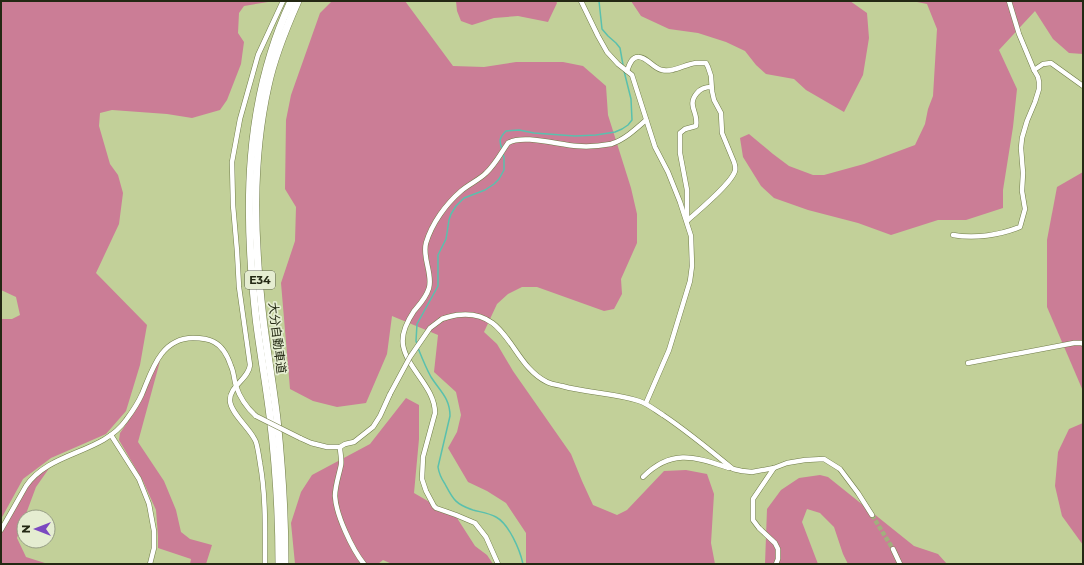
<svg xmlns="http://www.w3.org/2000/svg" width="1084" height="565" font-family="Montserrat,'Noto Sans JP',sans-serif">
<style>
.forest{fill:#cb7d96}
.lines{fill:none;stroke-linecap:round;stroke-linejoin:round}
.stream{stroke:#5ac0ad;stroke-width:1.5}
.minor-tunnel{stroke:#a2ae7e;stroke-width:4.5;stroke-dasharray:4.5 2;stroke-linecap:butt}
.minor-casing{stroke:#707c49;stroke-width:5.5}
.highway-casing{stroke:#707c49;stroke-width:8}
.minor{stroke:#fff;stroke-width:4.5}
.highway{stroke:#fff;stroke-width:7}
.minor-bridge-casing{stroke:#707c49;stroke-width:5.5;stroke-linecap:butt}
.minor-bridge{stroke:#fff;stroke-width:4.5}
.labels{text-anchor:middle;stroke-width:3.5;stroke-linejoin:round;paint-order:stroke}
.shield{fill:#e5edd1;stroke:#5d634c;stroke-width:1}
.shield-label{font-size:11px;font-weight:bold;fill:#232813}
.street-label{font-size:12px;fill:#232813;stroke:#e5edd1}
</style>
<rect width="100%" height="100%" fill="#c2d099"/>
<g class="forest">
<path d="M1,1H269L268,2L244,6L239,13L238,33L244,42L241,64L227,100L220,110L192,118L167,114L112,110L100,113L99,126L110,164L118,175L123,193L119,224L96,273L147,325L140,365L126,411L106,434L51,458L23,479L1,519V319H12L20,315L16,297L1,290Z"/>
<path d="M332,1H405L453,66L484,67L516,62H563L583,66L606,86L608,115L631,188L637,214V243L621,279L622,294L614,309L604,311L537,287H522L508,294L497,304L484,332L497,344L513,371L571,454L582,481L593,505L617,515L627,510L664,471L686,470L707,474L714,494L711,543L715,564H526V533L506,503L487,491L468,482L448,448L457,432L461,415L456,392L434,372L438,335L392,316L387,354L366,403L337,407L313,401L290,389L281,283L295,241L296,207L285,189L286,120L291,95L320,13Z"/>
<path d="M456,1H556L557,3L548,22L518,16L494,18L472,25L461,21L457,11Z"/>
<path d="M631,1H850L867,13L869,38L863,75L844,112L806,90L794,79L766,74L756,65L745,51L726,42L698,33L669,29L641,16Z"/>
<path d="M912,1H1083V54L1069,53L1053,39L1035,11L999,50L1017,89L1013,127L1003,190V208L966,220H938L891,235L858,223L808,210L774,198L761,186L743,157L740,138L749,134L773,154L789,166L813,175H824L864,164L915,145L925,124L928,109L933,96L937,29L927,4Z"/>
<path d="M1083,172V391L1047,307V240L1057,187Z"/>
<path d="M159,361H160L138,442L164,481L176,510L181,532L190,539L212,545L206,564H190L191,559L158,548V536L156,510L143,481L119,440L120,433L129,420L143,395Z"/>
<path d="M406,398L419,405V439L414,493L457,518L475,546L487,555L493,564H392L383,560L378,564H295L291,523L301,492L312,475L370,444Z"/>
<path d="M1083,423V545L1062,516L1055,486L1058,452L1069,429Z"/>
<path d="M50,467L36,487L17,538L26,557L48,564H1V533L30,482Z"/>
<path d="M820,475L828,477L914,546L938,554L947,564H848L843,554L834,527L820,513L807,509L802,522L818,564H765L767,509L781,490L799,478Z"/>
</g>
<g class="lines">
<g class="stream">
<path d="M599,1L602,29L608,36L616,43L620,48L623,65"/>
<path d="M502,149C499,141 499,138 506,131L519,130L534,133L575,136L596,135L615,132L622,129L628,125L632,120L631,99L624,71"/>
<path d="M417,344L416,341L417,324L438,286V255L446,239L447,233L449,220L451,214L456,206L464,198L485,190L494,184L499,179L504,170V158L503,153"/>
<path d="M418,348C422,358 426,368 431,377C440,391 450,398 450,416L438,467C439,474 441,478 445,484C453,499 455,504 473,510C480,512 489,513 496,517C509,524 520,550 523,564"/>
</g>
<path class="minor-tunnel" d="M872,515L893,549"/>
<g class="minor-casing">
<g id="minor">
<path d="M581,1L598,36L607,52L618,64L632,75L655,147L668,172L680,202L691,236L692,266L690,281L669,350L646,403"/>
<path d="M1034,70L1043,64L1051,63L1083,86"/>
<path d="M627,71C629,66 631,57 638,57C646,56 654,69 662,70C673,73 685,64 696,63C699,63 703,63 706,63L708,67L711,76L712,91L714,100L721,113L722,133L734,162C735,165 736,168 735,171C731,184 698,211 687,221"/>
<path d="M687,217V190L680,153V133L685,129L696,126C699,112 686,106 697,93C701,88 705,87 711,87"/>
<path d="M953,235C975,239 1000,235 1020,227L1025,209L1022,191L1023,173L1021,148L1022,138L1027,121L1035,102L1039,89V82L1038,77L1034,70L1019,34L1009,1"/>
<path d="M442,319C447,317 452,316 457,315C509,308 510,364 547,382C551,384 557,385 562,386C587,393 614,393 639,401C648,404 655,410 663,415C687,431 710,450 733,469L742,471L752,472L774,468L787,463L805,460L824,459L840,469L858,493L872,515"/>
<path d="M968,363L1074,343H1082L1083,344"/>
<path d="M111,435L139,479L149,504L154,531V548L150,564"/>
<path d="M300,438L311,443L327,447H340L345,444L354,442L373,427L380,416L390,394"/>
<path d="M340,447C340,453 342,460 341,465C339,475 335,486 335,496C336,515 352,549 364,564"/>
<path d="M774,468L753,499V520L759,528L775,543L778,549V559L776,564"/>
<path d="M643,477C672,448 695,457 729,468"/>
<path d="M1,530L26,486C50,451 102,454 126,420C132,412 138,403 142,394C152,370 161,338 193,338C200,338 207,338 214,342C222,346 228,357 231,366C234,372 234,380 236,386C240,398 247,408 256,416"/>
<path d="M893,549L900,564"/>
<path d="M265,564C265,531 266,496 260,463C259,456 258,449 256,442C251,429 231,414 230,401C229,386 249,379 250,365L239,287L237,251L233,205L232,162L240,119L258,55L283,1"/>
<path d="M498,564L486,537L475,523L456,515L436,508L434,506L426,491L422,479L423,457L435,413C435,387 407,369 403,345C401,333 408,320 414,311C420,304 426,298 429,288C433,274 422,258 426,243C432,223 446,204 461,191C469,184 479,180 486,173C495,165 501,153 508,143C523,134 559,145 577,146C588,147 600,146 611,144C624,140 636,129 646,120"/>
</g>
</g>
<g class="highway-casing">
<g id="highway">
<path d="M279,564C279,515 276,465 270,416C266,383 260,351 256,318C244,210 244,102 291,1"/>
<path d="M285,564C285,516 282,467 277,419C273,385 267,352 263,318C254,241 251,162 268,86C274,57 286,28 298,1"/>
</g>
</g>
<use href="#minor" class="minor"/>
<use href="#highway" class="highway"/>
<g class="minor-bridge-casing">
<g id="minor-bridge">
<path d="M390,394L410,357L430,328L442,319"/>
<path d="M256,416L300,438"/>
</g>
</g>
<use href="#minor-bridge" class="minor-bridge"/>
</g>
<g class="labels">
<rect class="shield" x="245" y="271" width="30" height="18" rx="3"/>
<g class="shield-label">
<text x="260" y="284">E34</text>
</g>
<g class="street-label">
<text transform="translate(277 338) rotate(83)" y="4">大分自動車道</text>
</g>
</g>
<rect width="1084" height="565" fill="none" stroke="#232813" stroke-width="4"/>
<g transform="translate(36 529) rotate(270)"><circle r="19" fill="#e5edd1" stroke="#979e85"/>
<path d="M0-3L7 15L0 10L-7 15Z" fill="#7b49c0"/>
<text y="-6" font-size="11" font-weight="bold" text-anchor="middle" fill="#232813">N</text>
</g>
</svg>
